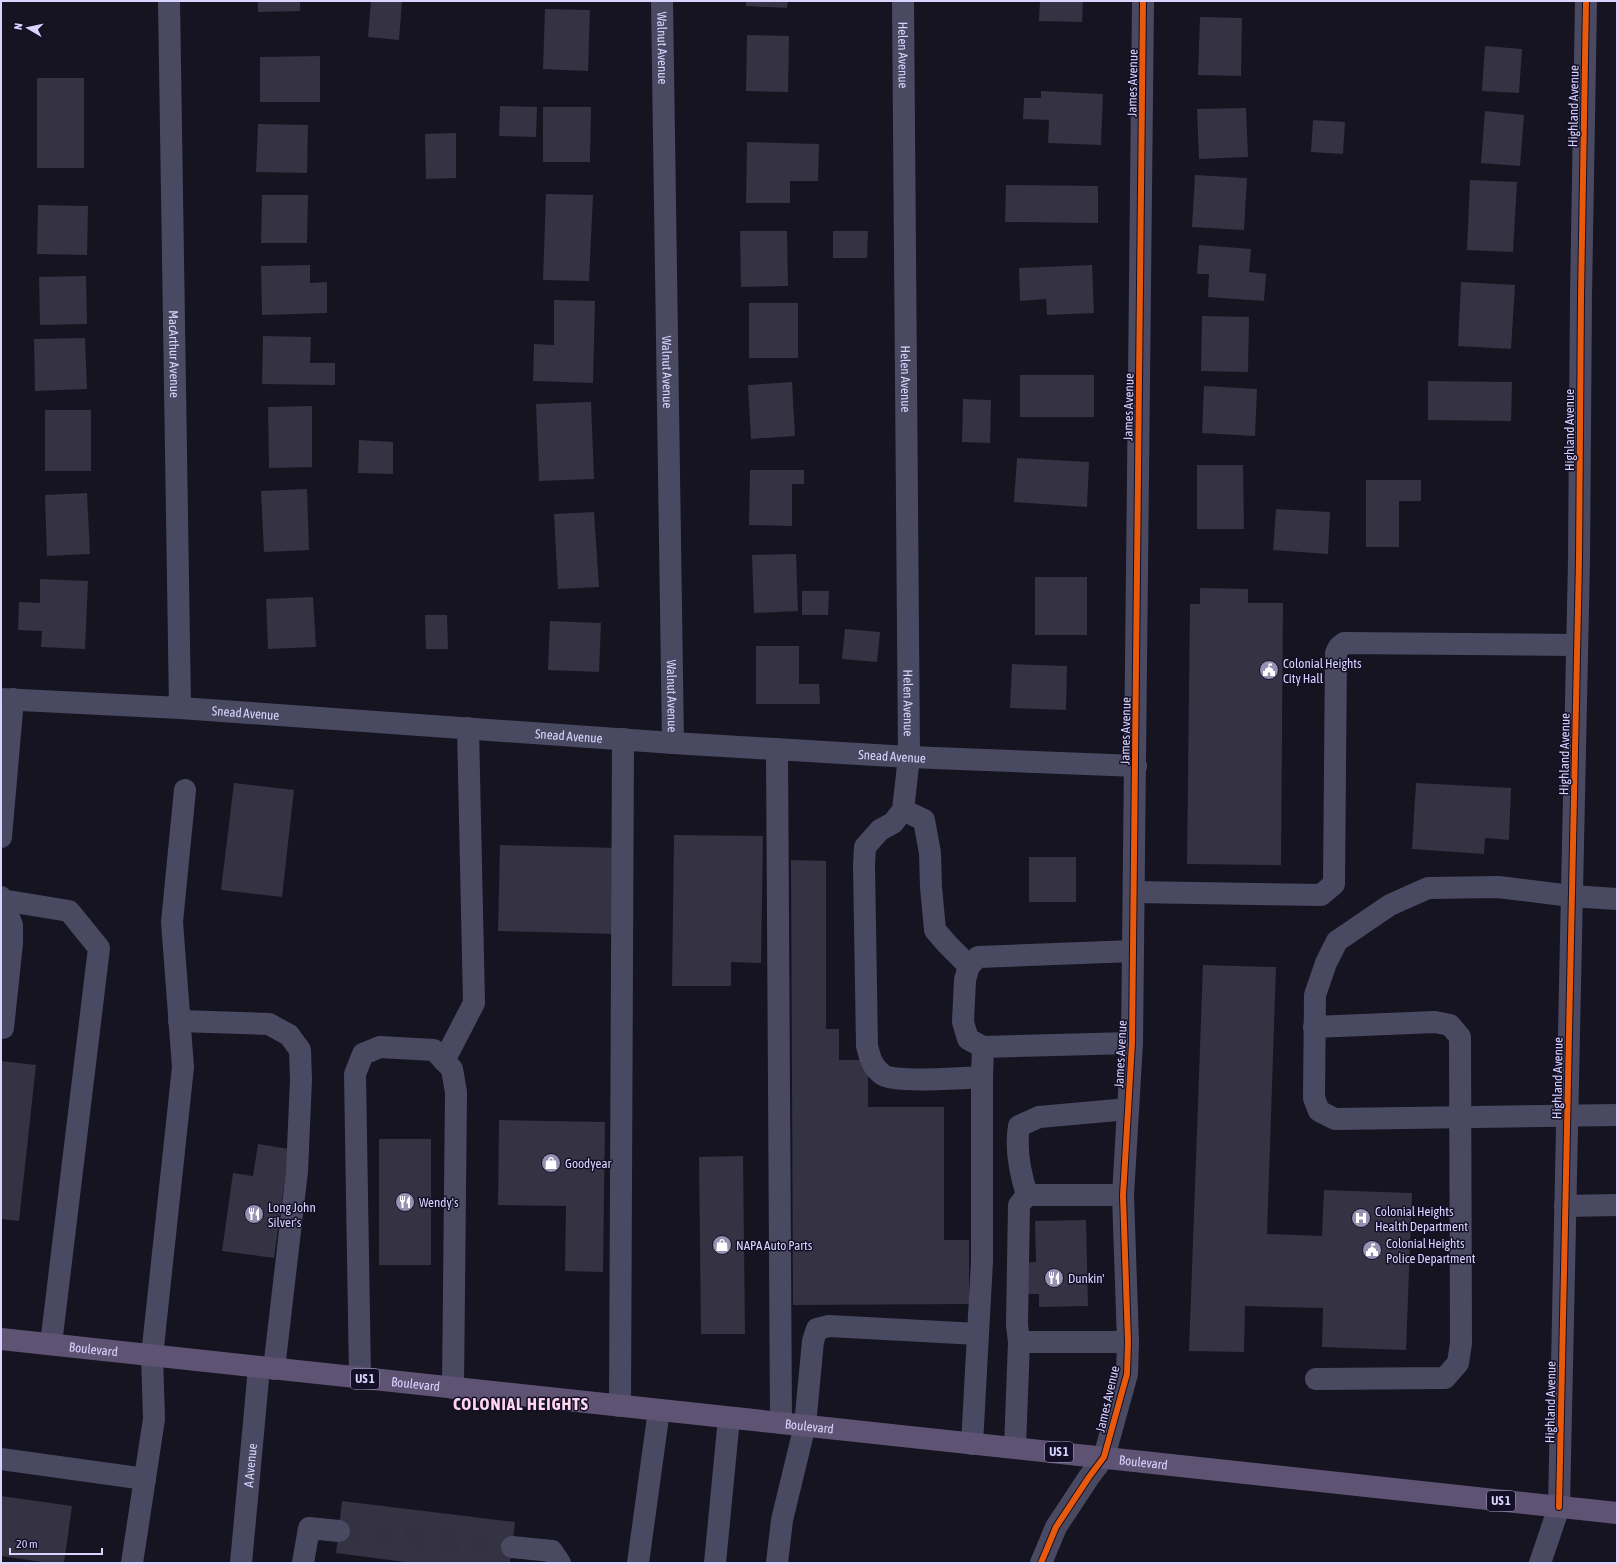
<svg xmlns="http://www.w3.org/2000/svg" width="1618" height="1564" font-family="'Asap Condensed',sans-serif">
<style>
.building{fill:#343243}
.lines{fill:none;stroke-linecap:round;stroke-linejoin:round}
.minor-tunnel{stroke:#333142;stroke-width:22;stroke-dasharray:22 11;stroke-linecap:butt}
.minor{stroke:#4a4962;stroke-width:22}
.major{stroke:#5e5373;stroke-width:22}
.cycleway-casing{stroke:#130f26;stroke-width:8}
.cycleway{stroke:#e8590c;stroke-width:6}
.labels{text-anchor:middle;stroke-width:3;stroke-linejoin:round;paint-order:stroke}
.shield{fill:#130f26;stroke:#9e99be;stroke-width:1}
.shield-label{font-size:12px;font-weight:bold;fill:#d9d4ff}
.street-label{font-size:13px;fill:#d9d4ff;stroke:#130f26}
.poi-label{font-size:13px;fill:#d9d4ff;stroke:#130f26;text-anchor:start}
.district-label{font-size:17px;font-weight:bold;letter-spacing:1px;fill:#ffd6f0;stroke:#130f26}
</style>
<rect width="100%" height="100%" fill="#161421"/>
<g class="building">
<path d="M258,1H300V11L258,12Z"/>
<path d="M371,1H402L399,40L368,37Z"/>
<path d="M746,1H788L787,8L746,6Z"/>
<path d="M1040,1H1083L1082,22L1039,21Z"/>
<path d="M545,9L590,10L588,71L543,69Z"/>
<path d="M1200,17L1242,18L1241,76L1198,75Z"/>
<path d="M747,35L789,36L788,92L746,91Z"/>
<path d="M1485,46L1522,49L1519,93L1482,91Z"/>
<path d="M320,56V102H260V57Z"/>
<rect x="37" y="78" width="47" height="90"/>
<path d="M1041,91L1103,94L1101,145L1048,143L1049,120L1023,119L1024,98H1041Z"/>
<path d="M500,106L537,107L536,137L499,136Z"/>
<path d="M543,107H591L590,162H543Z"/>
<path d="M1246,108L1248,157L1199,159L1197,109Z"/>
<path d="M1485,111L1524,115L1520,166L1481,163Z"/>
<path d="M1313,120L1345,122L1343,154L1311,152Z"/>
<path d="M258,124L308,125L307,173L256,172Z"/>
<path d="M456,133V178L426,179L425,134Z"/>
<path d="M747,142L819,144L818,181H790V203H746Z"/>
<path d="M1195,175L1247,178L1244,230L1192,227Z"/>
<path d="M1470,180L1517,182L1513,252L1467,250Z"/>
<path d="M1006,185L1098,186V223L1005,222Z"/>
<path d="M546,194L593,195L589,281L543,280Z"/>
<path d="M262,195H308L307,243H261Z"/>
<path d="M38,205L88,206L87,255L37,254Z"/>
<path d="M740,231H787L788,286L741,287Z"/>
<path d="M833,231H868L867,258H833Z"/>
<path d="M1199,245L1251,249L1249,272L1266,274L1264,301L1208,297L1209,274H1197Z"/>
<path d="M310,265V283L327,282V313L262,315L261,266Z"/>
<path d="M1092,265L1094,313L1047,315L1046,299L1020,301L1019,268Z"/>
<path d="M86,276L87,324L40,325L39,277Z"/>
<path d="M1461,282L1515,285L1511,349L1458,346Z"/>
<path d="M554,300L595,301L593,383L533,381L534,344L554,345Z"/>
<rect x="749" y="303" width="49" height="55"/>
<path d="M1202,316L1249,317L1248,372L1201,371Z"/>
<path d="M263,336L311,337L310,363H335V385L262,384Z"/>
<path d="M85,338L87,389L35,391L34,339Z"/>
<rect x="1020" y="375" width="74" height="42"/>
<path d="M1428,381L1512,382L1511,421L1428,420Z"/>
<path d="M792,382L795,436L751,439L748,385Z"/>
<path d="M1204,386L1257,389L1255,436L1202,433Z"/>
<path d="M963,399L991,400L990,443L962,442Z"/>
<path d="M591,402L594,479L539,481L536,404Z"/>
<path d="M312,406V467L269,468L268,407Z"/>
<rect x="45" y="410" width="46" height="61"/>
<path d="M359,440L393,442V474L358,473Z"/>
<path d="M1017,458L1089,462L1087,507L1014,502Z"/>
<path d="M1197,465H1243L1244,529H1197Z"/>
<path d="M750,470H804V484H792V526L749,525Z"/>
<path d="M1366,480H1421V501H1399V547H1366Z"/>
<path d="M307,489L309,550L264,552L261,491Z"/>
<path d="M87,493L90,554L47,556L45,495Z"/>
<path d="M1276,509L1330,512L1328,554L1273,550Z"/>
<path d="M594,512L599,587L558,589L554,514Z"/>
<path d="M796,554L798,611L754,613L752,555Z"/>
<rect x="1035" y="577" width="52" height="58"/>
<path d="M40,579L88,581L85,649L41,647L42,631L18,630L19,602L40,603Z"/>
<path d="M1200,588L1248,589V603H1283L1281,865L1187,864L1190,604H1200Z"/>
<path d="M802,591H829L828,615H802Z"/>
<path d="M313,597L316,647L268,649L266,599Z"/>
<path d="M425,615H447L448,649H426Z"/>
<path d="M550,621L601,623L599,672L548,670Z"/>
<path d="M845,629L880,632L877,662L842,659Z"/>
<path d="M756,646H799V684H819L820,704H756Z"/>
<path d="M1012,664L1067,666L1066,710L1010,708Z"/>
<path d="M234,783L294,790L282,897L221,890Z"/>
<path d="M1416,783L1511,788L1509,840L1485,838L1484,854L1412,849Z"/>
<path d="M674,835L763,836L761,963L731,962V986H672Z"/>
<path d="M500,845L620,848L618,934L498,931Z"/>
<rect x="1029" y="857" width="47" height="45"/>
<path d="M791,860L826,861V1029H839V1060H868V1107H944V1240H969V1304L793,1305Z"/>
<path d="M1203,965L1276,967L1267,1234L1322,1236L1324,1190L1412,1193L1406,1350L1322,1347L1323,1308L1245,1306L1244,1352L1189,1351Z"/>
<path d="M1,1061L36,1065L19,1221L1,1219Z"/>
<path d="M499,1120L605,1122L603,1272L565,1271L566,1206L498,1205Z"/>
<rect x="379" y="1139" width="52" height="126"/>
<path d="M258,1144L289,1149L274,1258L222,1251L233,1173L253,1176Z"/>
<path d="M743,1156L745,1334H701L699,1157Z"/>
<path d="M1086,1220L1088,1306L1039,1307V1294H1020L1021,1263L1036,1262L1035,1221Z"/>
<path d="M1,1496L72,1506L64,1563H49L1,1556Z"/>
<path d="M342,1501L515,1522L510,1563H413L336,1553Z"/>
</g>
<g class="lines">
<path class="minor-tunnel" d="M339,1531L512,1547"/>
<g class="minor">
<path id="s1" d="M169,1L180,708"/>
<path id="s2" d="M662,1L673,743"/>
<path id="s3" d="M903,1L909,757L903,810L893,823L880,830L865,847L864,865L867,1046C870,1058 872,1067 883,1075C893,1083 965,1078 982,1077L983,1047L1132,1043"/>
<path id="s4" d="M1,699L180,708L673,743L909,757L1136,766"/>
<path d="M777,749L781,1423"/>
<path d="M903,810L924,820L930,853L931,887L935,930L947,944L969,966"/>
<path d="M1,837L13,699"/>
<path d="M1134,892L1321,895L1334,884L1336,653L1339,647L1344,643L1577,645"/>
<path d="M1,897L12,925V943L3,1028"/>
<path d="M1617,899L1571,896L1498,887L1428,888L1390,905L1337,941L1326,963L1315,995L1314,1098L1319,1111L1335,1119L1617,1115"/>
<path d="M2,900L69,911L99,948L51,1344"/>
<path d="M179,1021L269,1024L289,1035L300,1050L301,1080L297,1171L274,1369"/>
<path d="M1314,1027L1435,1022L1450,1025L1460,1037L1461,1343L1458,1363L1445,1378L1316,1379"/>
<path d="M983,1047L968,1039L963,1022L965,980L969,966L978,957L1133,951"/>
<path d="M444,1061L474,1003L468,728"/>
<path d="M1027,1195C1020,1173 1015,1150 1019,1126L1039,1117L1128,1109"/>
<path d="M1027,1195H1123"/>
<path d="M1565,1206L1617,1205"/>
<path d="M1019,1342H1128"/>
<path d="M360,1378L355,1074L363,1054L380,1047L434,1050L452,1069L456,1092L453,1388"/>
<path d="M620,1406L623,739"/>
<path d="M972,1444L982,1261V1077"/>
<path d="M1015,1447L1019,1342L1017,1325L1019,1205L1027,1195"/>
<path d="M1,1459L145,1479"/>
<path d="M512,1547L552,1551L560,1563"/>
<path d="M132,1563L154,1419L152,1356L183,1067L172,922L185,790"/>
<path id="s5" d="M241,1563L259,1368"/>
<path d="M303,1563L309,1528L339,1531"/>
<path d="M638,1563L659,1410"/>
<path d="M715,1563L729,1418"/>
<path d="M777,1563L782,1520L805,1425L813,1341L817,1329L829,1326L978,1334"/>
<path d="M1041,1563L1056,1527L1089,1477L1104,1457L1127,1374L1128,1342L1123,1195L1132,1043L1143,1"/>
<path d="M1540,1563L1559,1507L1579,560L1581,296L1586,1"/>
</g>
<path class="major" id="s6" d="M1,1339L1617,1513"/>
<g class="cycleway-casing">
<g id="cycleway">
<path d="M1559,1507L1579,560L1581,296L1586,1"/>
<path d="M1041,1563L1056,1527L1089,1477L1104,1457L1127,1374L1128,1342L1123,1195L1132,1043L1143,1"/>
</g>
</g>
<use href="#cycleway" class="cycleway"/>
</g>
<defs>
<g id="civic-disc" transform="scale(1)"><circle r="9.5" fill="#9591b1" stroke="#130f26"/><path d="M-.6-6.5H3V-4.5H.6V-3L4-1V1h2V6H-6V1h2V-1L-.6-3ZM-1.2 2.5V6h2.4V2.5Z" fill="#fff"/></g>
<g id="shop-disc" transform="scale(1)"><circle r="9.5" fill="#9591b1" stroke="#130f26"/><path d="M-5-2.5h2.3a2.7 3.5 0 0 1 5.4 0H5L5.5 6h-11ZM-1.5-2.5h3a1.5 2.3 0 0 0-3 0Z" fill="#fff"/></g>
<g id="restaurant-disc" transform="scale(1)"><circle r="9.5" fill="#9591b1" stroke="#130f26"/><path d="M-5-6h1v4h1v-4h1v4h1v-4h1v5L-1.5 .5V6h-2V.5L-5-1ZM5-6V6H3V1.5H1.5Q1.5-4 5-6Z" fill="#fff"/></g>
<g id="hospital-disc" transform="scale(1)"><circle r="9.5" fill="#9591b1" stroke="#130f26"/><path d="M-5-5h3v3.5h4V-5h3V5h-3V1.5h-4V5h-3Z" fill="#fff"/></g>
</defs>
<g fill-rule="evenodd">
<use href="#civic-disc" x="1269" y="670"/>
<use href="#shop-disc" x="551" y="1163"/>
<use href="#restaurant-disc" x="405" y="1202"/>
<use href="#restaurant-disc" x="254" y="1214"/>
<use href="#hospital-disc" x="1361" y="1218"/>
<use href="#shop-disc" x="722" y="1245"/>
<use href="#civic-disc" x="1372" y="1250"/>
<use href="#restaurant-disc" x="1054" y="1278"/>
</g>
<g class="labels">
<g class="shield">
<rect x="351" y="1369" width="28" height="20" rx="3"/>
<rect x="1045" y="1442" width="28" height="20" rx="3"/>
<rect x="1487" y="1491" width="28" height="20" rx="3"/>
</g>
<g class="shield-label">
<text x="365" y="1383">US 1</text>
<text x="1059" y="1456">US 1</text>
<text x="1501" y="1505">US 1</text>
</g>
<g class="street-label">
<text dy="5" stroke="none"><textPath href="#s2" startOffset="47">Walnut Avenue</textPath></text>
<text dy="5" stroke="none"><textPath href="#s3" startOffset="54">Helen Avenue</textPath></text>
<text transform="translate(1132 83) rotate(-89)" y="5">James Avenue</text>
<text transform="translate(1573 106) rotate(-89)" y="5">Highland Avenue</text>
<text dy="5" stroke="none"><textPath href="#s1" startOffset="353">MacArthur Avenue</textPath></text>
<text dy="5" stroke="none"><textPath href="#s2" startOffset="371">Walnut Avenue</textPath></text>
<text dy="5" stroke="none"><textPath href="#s3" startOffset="378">Helen Avenue</textPath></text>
<text transform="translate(1128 407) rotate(-89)" y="5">James Avenue</text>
<text transform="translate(1569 430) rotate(-90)" y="5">Highland Avenue</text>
<text dy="5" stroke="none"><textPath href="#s2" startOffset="695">Walnut Avenue</textPath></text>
<text dy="5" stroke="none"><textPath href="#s3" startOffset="702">Helen Avenue</textPath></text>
<text dy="5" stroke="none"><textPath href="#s4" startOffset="245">Snead Avenue</textPath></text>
<text transform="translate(1125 731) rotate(-89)" y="5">James Avenue</text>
<text dy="5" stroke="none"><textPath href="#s4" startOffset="569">Snead Avenue</textPath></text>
<text transform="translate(1564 754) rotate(-89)" y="5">Highland Avenue</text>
<text dy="5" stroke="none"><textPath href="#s4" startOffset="893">Snead Avenue</textPath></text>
<text transform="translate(1120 1054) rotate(-87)" y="5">James Avenue</text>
<text transform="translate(1557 1078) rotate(-89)" y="5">Highland Avenue</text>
<text dy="5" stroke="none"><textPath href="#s6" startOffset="93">Boulevard</textPath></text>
<text dy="5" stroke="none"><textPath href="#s6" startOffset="417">Boulevard</textPath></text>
<text transform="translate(1107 1399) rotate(-77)" y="5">James Avenue</text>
<text transform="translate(1550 1402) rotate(-89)" y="5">Highland Avenue</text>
<text dy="5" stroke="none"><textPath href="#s6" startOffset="813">Boulevard</textPath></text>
<text dy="5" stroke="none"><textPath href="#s6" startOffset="1149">Boulevard</textPath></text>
<text dy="5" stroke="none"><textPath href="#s5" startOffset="98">A Avenue</textPath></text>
</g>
<g class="poi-label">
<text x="1283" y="668">Colonial Heights<tspan x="1283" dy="15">City Hall</tspan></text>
<text x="565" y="1168">Goodyear</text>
<text x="419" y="1207">Wendy's</text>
<text x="268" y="1212">Long John<tspan x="268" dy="15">Silver's</tspan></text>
<text x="1375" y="1216">Colonial Heights<tspan x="1375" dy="15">Health Department</tspan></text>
<text x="1386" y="1248">Colonial Heights<tspan x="1386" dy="15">Police Department</tspan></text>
<text x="736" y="1250">NAPA Auto Parts</text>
<text x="1068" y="1283">Dunkin'</text>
</g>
<g class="district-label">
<text x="521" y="1410">COLONIAL HEIGHTS</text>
</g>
</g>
<rect width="1618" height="1564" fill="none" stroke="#d9d4ff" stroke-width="4"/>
<g transform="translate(28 28) rotate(279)" stroke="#130f26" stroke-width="3" paint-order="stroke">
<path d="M0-3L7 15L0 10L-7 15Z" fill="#d9d4ff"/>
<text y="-6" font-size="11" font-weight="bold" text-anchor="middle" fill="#d9d4ff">N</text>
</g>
<path d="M10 1548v6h92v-6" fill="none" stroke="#d9d4ff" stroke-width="2"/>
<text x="16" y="1548" font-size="12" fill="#d9d4ff" stroke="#130f26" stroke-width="3" paint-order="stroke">20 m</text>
</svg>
